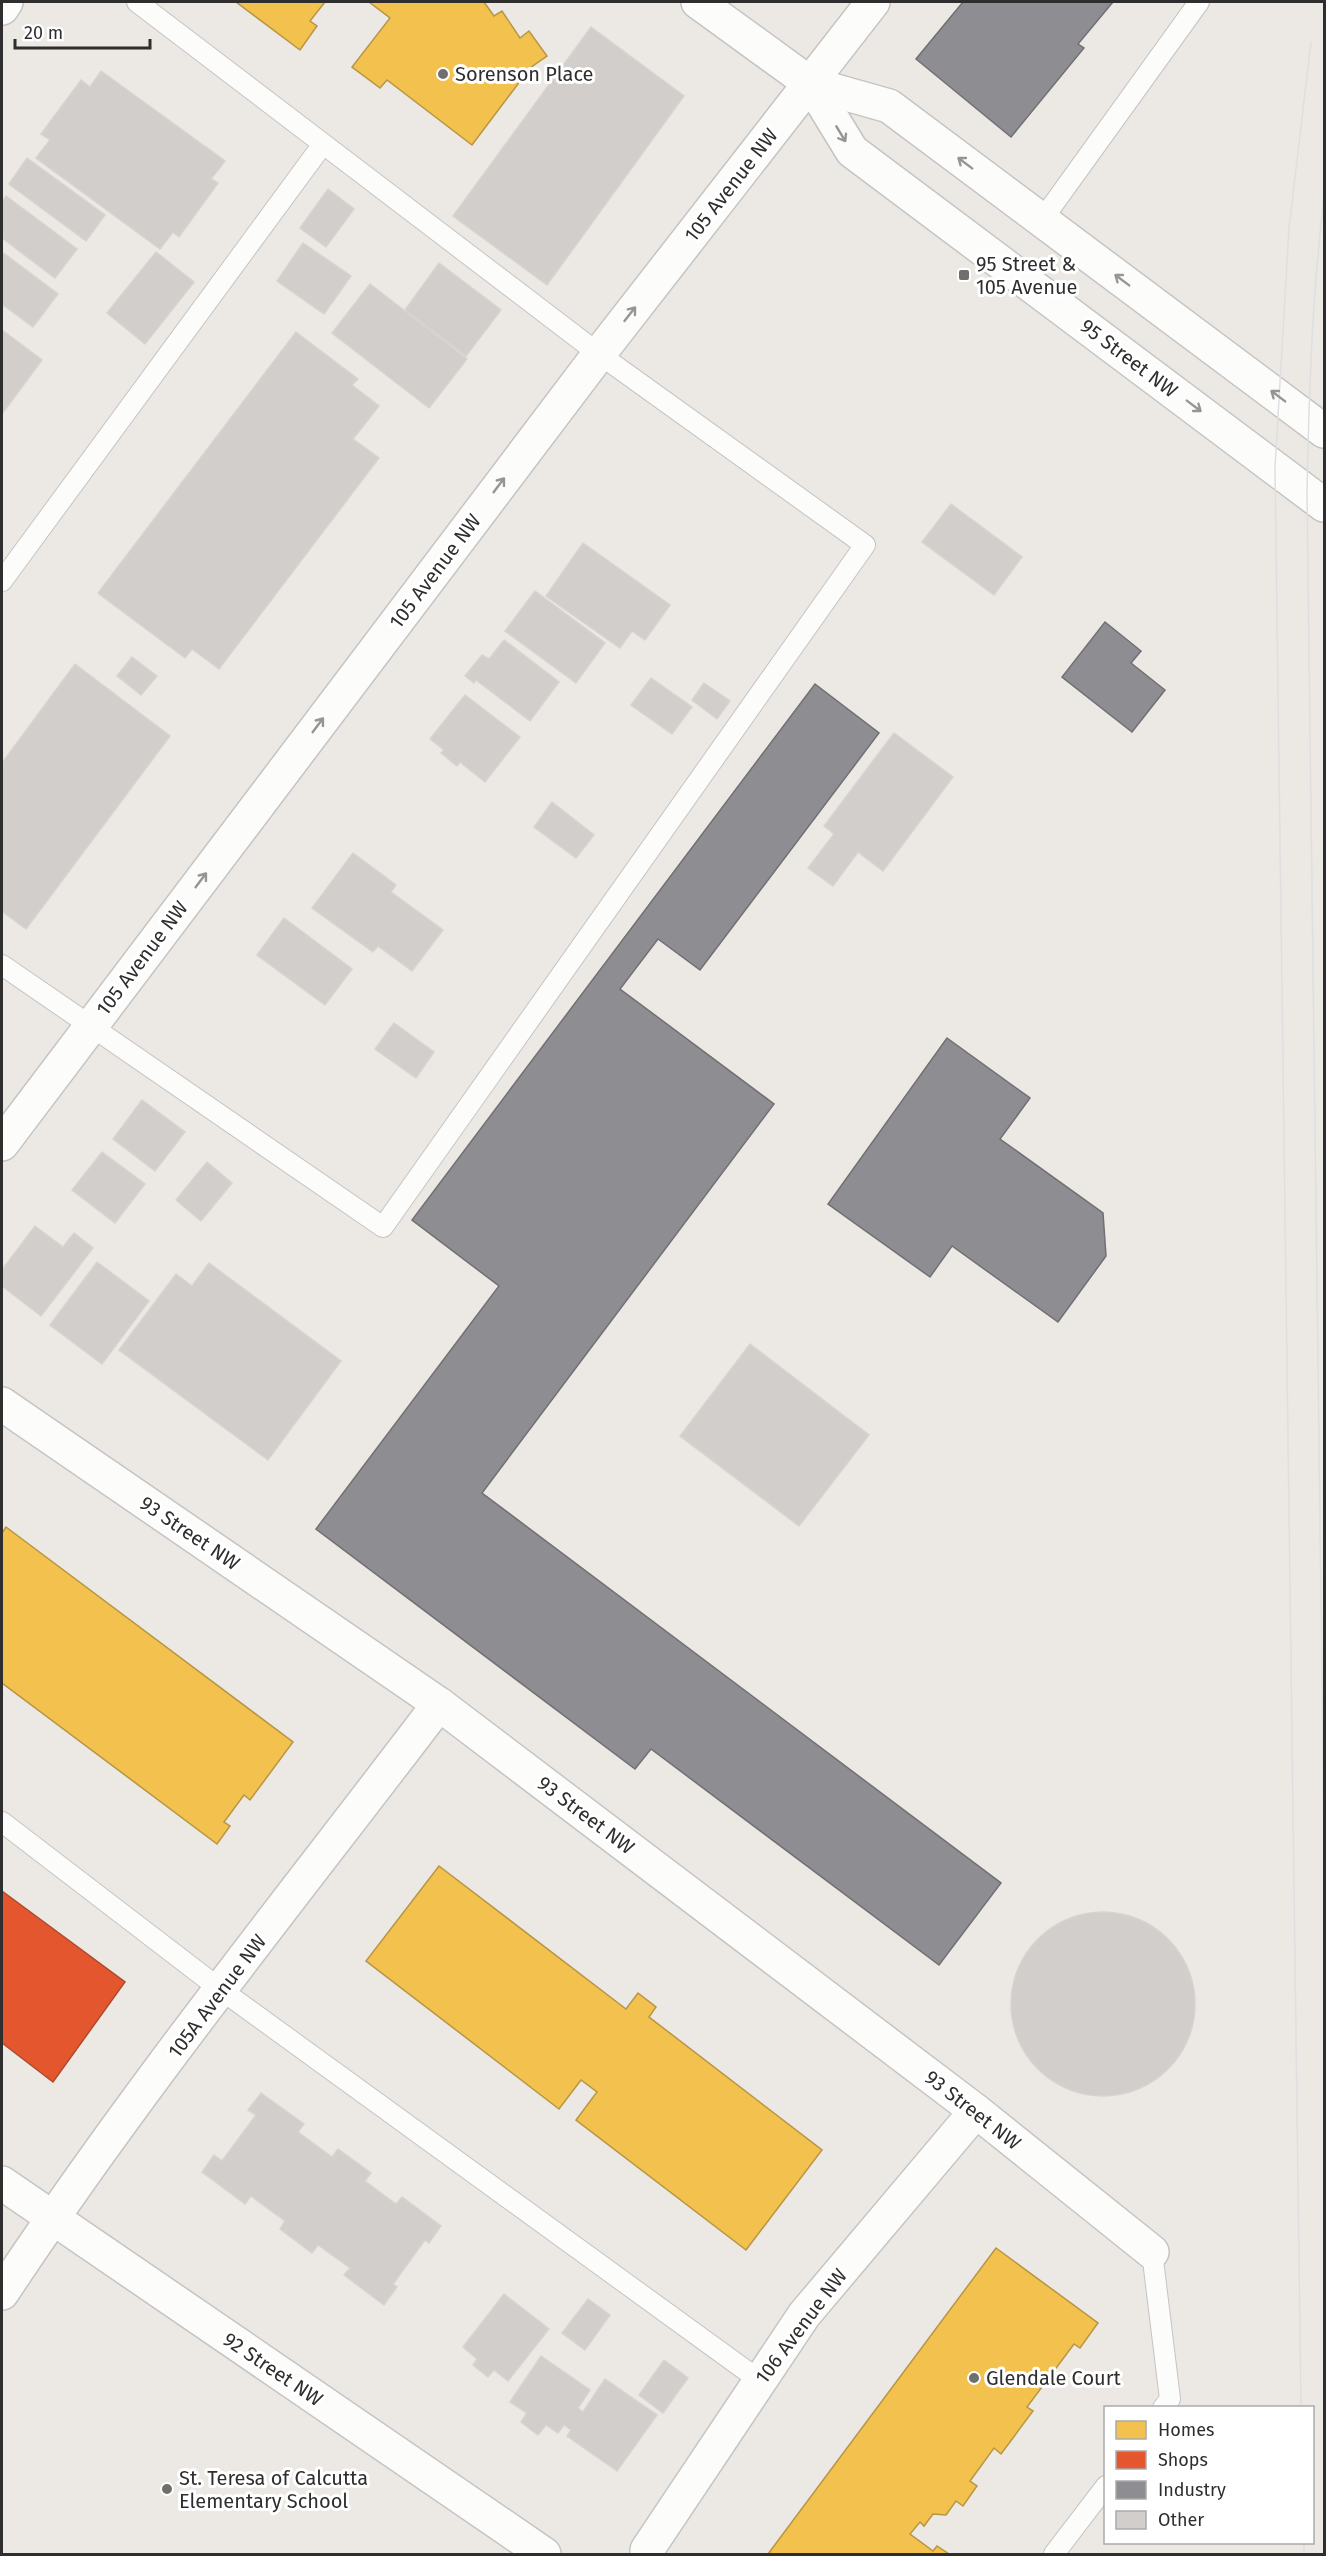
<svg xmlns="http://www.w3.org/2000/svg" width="1326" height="2556" font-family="'Fira Sans',sans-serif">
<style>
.homes{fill:#f2c14e;stroke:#b79544;stroke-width:1.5}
.shops{fill:#e4572e;stroke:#ad4b2e;stroke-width:1.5}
.industry{fill:#8d8d92;stroke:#707074;stroke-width:1.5}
.building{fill:#d1cecb;stroke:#d7d4d0;stroke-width:1.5}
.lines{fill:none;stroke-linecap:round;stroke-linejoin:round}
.lane-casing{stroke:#c5c4c5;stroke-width:22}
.street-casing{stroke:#c5c4c5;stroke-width:36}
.secondary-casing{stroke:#c5c4c5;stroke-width:36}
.lane{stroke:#fcfcfb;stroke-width:20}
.street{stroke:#fcfcfb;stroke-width:33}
.secondary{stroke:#fcfcfb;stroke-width:33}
.tram{stroke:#dfdfe1;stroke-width:1.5}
.oneway{stroke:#959594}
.poi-dot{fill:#706f6e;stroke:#fff;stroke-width:2}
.labels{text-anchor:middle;stroke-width:6;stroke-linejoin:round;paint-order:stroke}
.poi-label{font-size:20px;fill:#2e2e2e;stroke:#fff;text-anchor:start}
.street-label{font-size:20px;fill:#2e2e2e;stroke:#fff}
</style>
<rect width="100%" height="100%" fill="#ece8e4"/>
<g class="homes">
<path d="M236,2H325L310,21L317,26L300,50Z"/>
<path d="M369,2H484L494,16L502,11L520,38L529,31L547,56L530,68L472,145L387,80L380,88L352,67L390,18Z"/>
<path d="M6,1527L293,1742L250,1800L244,1795L224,1822L230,1826L217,1844L2,1683V1533Z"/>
<path d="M439,1866L626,2009L638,1993L656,2007L649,2017L822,2150L746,2250L576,2120L597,2092L581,2080L559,2109L366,1961Z"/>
<path d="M996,2248L1098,2323L1080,2348L1074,2344L1027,2407L1033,2411L1001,2454L994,2448L970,2481L977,2486L963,2506L956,2501L946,2515L933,2514L924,2526L920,2522L910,2534L933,2551L937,2546L949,2554H768Z"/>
</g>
<path class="shops" d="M2,1891L125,1982L53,2082L2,2043Z"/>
<g class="industry">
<path d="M963,2H1113L1078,44L1084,48L1011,137L916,59Z"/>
<path d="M1105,622L1141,651L1131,663L1165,690L1132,732L1062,677Z"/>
<path d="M815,684L879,733L700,970L658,939L620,989L774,1104L482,1493L1001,1883L939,1965L651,1749L635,1769L316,1529L499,1286L412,1220Z"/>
<path d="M947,1038L1030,1098L1000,1139L1103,1213L1106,1256L1058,1322L952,1246L930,1277L828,1204Z"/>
</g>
<g class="building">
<path d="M591,27L684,96L547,285L453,216Z"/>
<path d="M101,71L225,161L211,179L218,183L179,237L173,232L160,249L36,158L50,140L41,134L81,80L90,87Z"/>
<path d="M27,158L105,215L86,241L9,184Z"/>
<path d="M328,189L354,209L326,247L300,228Z"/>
<path d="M6,196L77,249L55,278L2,238V202Z"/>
<path d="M303,243L351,276L324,314L277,281Z"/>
<path d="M2,252L58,294L33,327L2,304Z"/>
<path d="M156,252L194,282L145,344L107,313Z"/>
<path d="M439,263L501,310L466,356L405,310Z"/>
<path d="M370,284L467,359L429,408L332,333Z"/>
<path d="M2,330L42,360L2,414Z"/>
<path d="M296,332L358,379L352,385L379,406L353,439L379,458L219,669L192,649L185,658L98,593Z"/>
<path d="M951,504L1022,557L994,595L922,542Z"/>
<path d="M583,543L670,605L645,640L632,631L620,648L546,596Z"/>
<path d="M535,591L605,643L576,683L505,631Z"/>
<path d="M504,640L559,682L530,721L476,680L474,683L465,676L482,655L489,659Z"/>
<path d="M132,657L157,676L141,695L117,676Z"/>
<path d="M75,664L170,736L26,929L2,911V763Z"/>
<path d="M651,678L692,707L672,734L631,705Z"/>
<path d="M704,683L730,701L717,719L692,700Z"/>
<path d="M465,695L520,737L485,782L460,762L457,766L441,753L444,750L430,739Z"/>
<path d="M894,733L953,777L883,871L858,852L833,886L808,868L834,834L824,826Z"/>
<path d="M552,802L594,835L576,858L534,827Z"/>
<path d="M353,853L396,885L391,892L443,930L412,971L378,946L373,952L312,908Z"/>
<path d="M284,918L352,969L325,1005L257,955Z"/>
<path d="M394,1023L434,1052L416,1078L375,1049Z"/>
<path d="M142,1100L185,1132L155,1171L113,1139Z"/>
<path d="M102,1152L145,1184L115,1223L72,1190Z"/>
<path d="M207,1162L232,1183L201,1221L176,1200Z"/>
<path d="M35,1226L63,1247L74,1233L93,1248L41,1316L2,1286V1270Z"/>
<path d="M97,1262L149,1301L102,1364L50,1325Z"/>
<path d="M209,1263L341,1361L268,1460L119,1350L176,1274L192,1286Z"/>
<path d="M750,1344L869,1435L799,1526L680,1436Z"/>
<circle cx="1103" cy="2004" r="92"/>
<path d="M261,2093L304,2124L298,2132L332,2157L338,2149L371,2173L365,2181L396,2204L402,2197L441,2226L429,2243L425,2240L393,2284L397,2287L384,2305L344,2275L350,2268L318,2245L312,2253L280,2229L285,2221L251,2196L245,2204L202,2172L214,2155L222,2161L256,2115L248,2110Z"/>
<path d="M504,2294L549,2329L508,2381L494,2370L488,2377L473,2365L477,2359L463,2347Z"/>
<path d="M588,2299L610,2315L585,2350L562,2333Z"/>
<path d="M541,2356L590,2390L578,2408L583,2412L605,2379L657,2415L617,2471L567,2436L571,2430L564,2425L558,2433L546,2425L538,2435L521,2422L527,2413L510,2402Z"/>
<path d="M664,2360L688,2378L663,2413L639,2395Z"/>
</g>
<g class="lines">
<g class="lane-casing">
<g id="lane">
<path d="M1042,220L1199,2"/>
<path d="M2,581L323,144"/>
<path d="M2,965L383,1227L865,545L599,354L137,2"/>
<path d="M2,1822L220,1989L759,2380"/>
<path d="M1152,2252L1170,2399L1163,2408"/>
<path d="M1054,2554L1106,2486"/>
</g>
</g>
<g class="street-casing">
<g id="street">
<path d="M2,8L6,2"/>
<path d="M2,1144L599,354L873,2"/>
<path d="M2,1404L439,1704L976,2111L1152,2252"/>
<path d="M2,2293C137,2089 291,1899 439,1704"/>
<path d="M647,2554V2550L804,2315L976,2111"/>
</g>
</g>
<g class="secondary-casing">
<g id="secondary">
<path d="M698,2L811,84L889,106L1324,431"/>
<path d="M811,84L852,151L1324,505"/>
<path d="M2,2183L544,2554"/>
</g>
</g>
<use href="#lane" class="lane"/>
<use href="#street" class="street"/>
<use href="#secondary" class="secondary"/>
<g class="tram">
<path d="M1324,198C1312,295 1309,394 1307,492L1324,1840"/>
<path d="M1301,2408L1275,468L1289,228L1311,42"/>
<path d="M1304,2542V2554"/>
</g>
</g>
<defs><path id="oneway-shaft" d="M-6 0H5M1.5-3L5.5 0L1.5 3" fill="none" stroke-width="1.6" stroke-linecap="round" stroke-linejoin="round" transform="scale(1.5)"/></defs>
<g class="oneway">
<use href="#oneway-shaft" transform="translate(841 134) rotate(59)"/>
<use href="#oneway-shaft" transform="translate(965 163) rotate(-143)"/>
<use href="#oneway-shaft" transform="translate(1122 280) rotate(-143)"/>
<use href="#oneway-shaft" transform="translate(630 314) rotate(-52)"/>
<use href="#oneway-shaft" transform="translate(1278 396) rotate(-143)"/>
<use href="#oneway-shaft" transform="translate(1194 406) rotate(37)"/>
<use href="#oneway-shaft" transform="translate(499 485) rotate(-53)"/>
<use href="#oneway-shaft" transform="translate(318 725) rotate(-53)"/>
<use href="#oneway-shaft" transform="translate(201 880) rotate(-53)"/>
</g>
<g class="poi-dot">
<circle cx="443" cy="74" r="6"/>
<rect x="958" y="269" width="12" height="12" rx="3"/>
<circle cx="974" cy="2378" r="6"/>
<circle cx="167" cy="2489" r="6"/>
</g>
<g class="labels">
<g class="poi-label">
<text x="455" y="81">Sorenson Place</text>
<text x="976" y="271">95 Street &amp;<tspan x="976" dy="23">105 Avenue</tspan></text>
<text x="986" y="2385">Glendale Court</text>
<text x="179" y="2485">St. Teresa of Calcutta<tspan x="179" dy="23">Elementary School</tspan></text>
</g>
<g class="street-label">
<text transform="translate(731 185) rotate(-52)" y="7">105 Avenue NW</text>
<text transform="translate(1129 358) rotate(37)" y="7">95 Street NW</text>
<text transform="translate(435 571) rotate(-53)" y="7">105 Avenue NW</text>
<text transform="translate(142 958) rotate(-53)" y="7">105 Avenue NW</text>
<text transform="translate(190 1533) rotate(34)" y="7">93 Street NW</text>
<text transform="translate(586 1815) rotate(37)" y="7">93 Street NW</text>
<text transform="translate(217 1996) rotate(-53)" y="7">105A Avenue NW</text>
<text transform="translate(973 2110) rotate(38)" y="7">93 Street NW</text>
<text transform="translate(801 2326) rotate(-53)" y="7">106 Avenue NW</text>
<text transform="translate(273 2369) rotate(34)" y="7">92 Street NW</text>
</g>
</g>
<rect width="1326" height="2556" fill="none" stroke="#2e2e2e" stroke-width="6"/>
<rect x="1104" y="2406" width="210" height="138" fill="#ffffff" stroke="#ababab" stroke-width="1.5"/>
<rect x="1116" y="2421" width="30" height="18" fill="#f2c14e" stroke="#ababab" stroke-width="1.5"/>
<text x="1158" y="2436" font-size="18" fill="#2e2e2e">Homes</text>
<rect x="1116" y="2451" width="30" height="18" fill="#e4572e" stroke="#ababab" stroke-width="1.5"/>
<text x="1158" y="2466" font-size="18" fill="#2e2e2e">Shops</text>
<rect x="1116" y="2481" width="30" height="18" fill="#8d8d92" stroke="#ababab" stroke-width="1.5"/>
<text x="1158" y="2496" font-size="18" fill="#2e2e2e">Industry</text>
<rect x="1116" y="2511" width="30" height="18" fill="#d1cecb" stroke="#ababab" stroke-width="1.5"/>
<text x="1158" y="2526" font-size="18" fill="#2e2e2e">Other</text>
<path d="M15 39v9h135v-9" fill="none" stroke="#2e2e2e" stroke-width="3"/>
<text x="24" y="39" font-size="18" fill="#2e2e2e" stroke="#ffffff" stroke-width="4.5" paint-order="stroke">20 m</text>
</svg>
